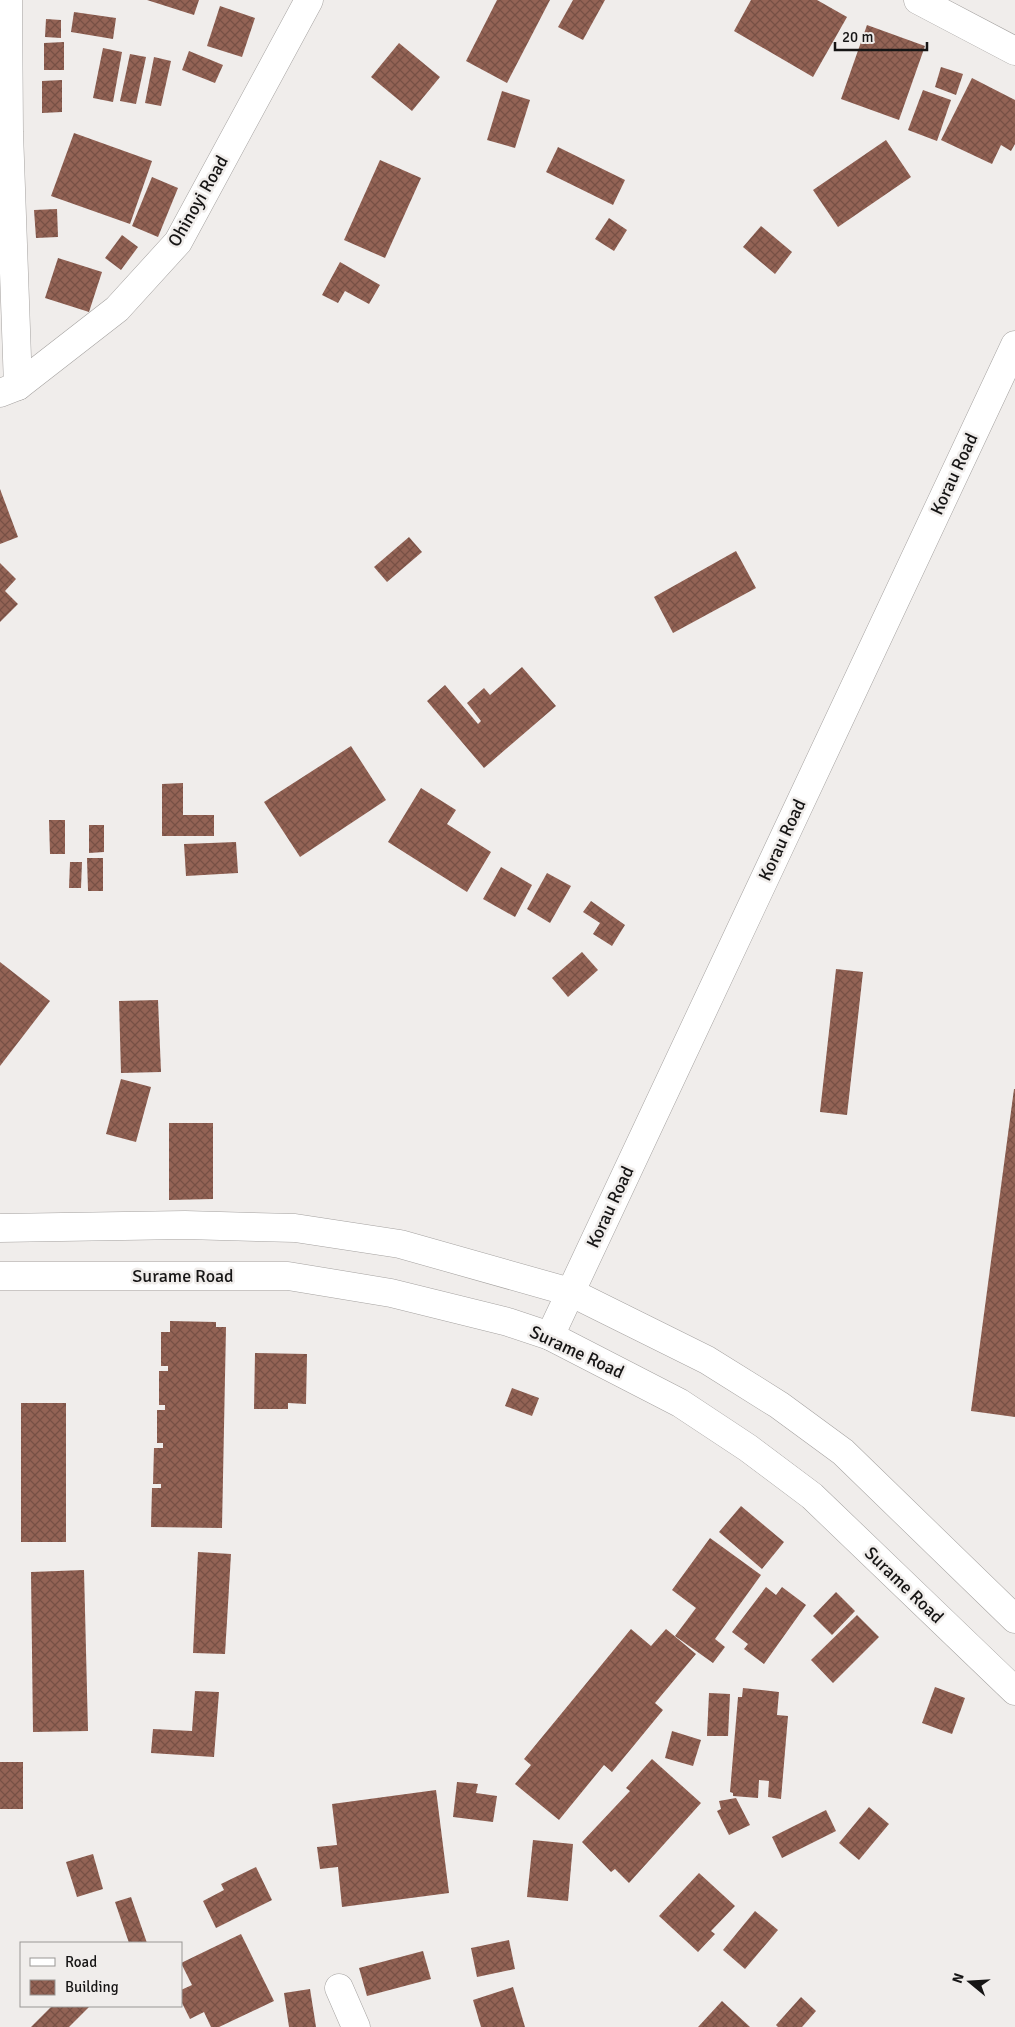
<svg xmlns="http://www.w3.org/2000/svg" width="1015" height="2027" font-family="Signika,sans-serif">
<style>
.building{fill:url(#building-cross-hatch)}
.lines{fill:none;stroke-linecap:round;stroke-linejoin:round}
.minor-casing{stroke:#a5a2a0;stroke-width:29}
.tertiary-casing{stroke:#a5a2a0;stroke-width:29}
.minor{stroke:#fff;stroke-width:28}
.tertiary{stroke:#fff;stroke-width:28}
.labels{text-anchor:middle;stroke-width:5;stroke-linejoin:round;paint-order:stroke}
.street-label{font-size:18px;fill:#161515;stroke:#f0edeb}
</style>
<defs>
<pattern id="building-cross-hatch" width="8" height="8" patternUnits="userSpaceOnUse" patternTransform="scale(1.25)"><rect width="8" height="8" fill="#936355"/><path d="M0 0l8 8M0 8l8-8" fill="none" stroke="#775045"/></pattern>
</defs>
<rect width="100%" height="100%" fill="#f0edeb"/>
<g class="building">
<path d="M147,0H199L194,15Z"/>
<path d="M497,0H550L507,83L466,61Z"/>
<path d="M573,0H605L583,40L558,27Z"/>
<path d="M751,0H817L847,17L813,77L734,31Z"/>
<path d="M220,6L255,18L242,57L207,46Z"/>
<path d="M74,12L116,18L113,39L71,32Z"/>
<path d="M46,19L61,20V38L45,37Z"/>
<path d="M867,25L925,46L899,120L841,99Z"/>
<path d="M64,42V70H44V43Z"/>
<path d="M399,43L440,77L412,111L371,77Z"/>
<path d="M103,48L122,52L113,102L93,98Z"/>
<path d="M189,51L223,65L215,83L182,70Z"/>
<path d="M130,54L146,57L136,104L120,101Z"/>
<path d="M154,57L171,61L161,106L145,103Z"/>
<path d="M941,67L963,74L956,95L935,87Z"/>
<path d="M972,78L1015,100V144L1011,151L1001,145L992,164L941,140Z"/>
<path d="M62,80V112L42,113V81Z"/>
<path d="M923,90L951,100L937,141L908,130Z"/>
<path d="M502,91L530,100L515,148L487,140Z"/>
<path d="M74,133L152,161L130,224L51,196Z"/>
<path d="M886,140L911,177L838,227L813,190Z"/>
<path d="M558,147L625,180L613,205L546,172Z"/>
<path d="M380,160L421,178L385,258L344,240Z"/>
<path d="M152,177L178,188L158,237L132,226Z"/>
<path d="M57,209L58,237L36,238L34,210Z"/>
<path d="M609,218L627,230L614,251L595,239Z"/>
<path d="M761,226L792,252L775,274L743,247Z"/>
<path d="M122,235L138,247L121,270L105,258Z"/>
<path d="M58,258L102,272L89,312L45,298Z"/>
<path d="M340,262L380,285L369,304L345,291L338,303L322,295Z"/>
<path d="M0,489L18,537L0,544Z"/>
<path d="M409,537L422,552L387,582L374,567Z"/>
<path d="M736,551L756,588L673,633L654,597Z"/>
<path d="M0,563L16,579L5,591L18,604L0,622Z"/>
<path d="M522,667L556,706L484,768L427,701L445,685L478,724L481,721L467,703L484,688L490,695Z"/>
<path d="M351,746L386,800L300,857L264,802Z"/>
<path d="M183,783V815H214V836H162V784Z"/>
<path d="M421,788L456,810L447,824L491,852L467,892L388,842Z"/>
<path d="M49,820H65V854H50Z"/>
<path d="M89,825H104V852L89,853Z"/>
<path d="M236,842L238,873L186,876L184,844Z"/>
<path d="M87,858H103V891H88Z"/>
<path d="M70,862H82L81,888H69Z"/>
<path d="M501,867L532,885L515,917L483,899Z"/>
<path d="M547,873L571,886L550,923L527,909Z"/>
<path d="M591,901L625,925L612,946L593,934L600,923L583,912Z"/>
<path d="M582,952L598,970L568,997L552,978Z"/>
<path d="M0,962L50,1001L0,1066Z"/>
<path d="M836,969L863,972L847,1115L820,1112Z"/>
<path d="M158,1000L161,1072L121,1073L119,1001Z"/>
<path d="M121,1079L151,1087L136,1142L106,1134Z"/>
<path d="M1014,1089H1015V1417L971,1411Z"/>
<path d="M169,1123H213V1199L169,1200Z"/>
<path d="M170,1321L216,1322V1327H226L222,1528L151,1527L152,1488H161V1484H153L154,1448H163V1443H157V1410H165V1405H159V1371H168V1366H161V1332H170Z"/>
<path d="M255,1353L307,1354L306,1404L288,1403V1409H254Z"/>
<path d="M512,1388L539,1398L532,1416L505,1406Z"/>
<rect x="21" y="1403" width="45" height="139"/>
<path d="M741,1506L784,1542L762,1569L719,1532Z"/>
<path d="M710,1538L761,1575L715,1639L725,1647L713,1663L675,1636L696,1608L672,1590Z"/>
<path d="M198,1552L231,1554L225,1654L193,1653Z"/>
<path d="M84,1570L88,1731L33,1732L31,1572Z"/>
<path d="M766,1587L776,1595L782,1587L806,1605L764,1664L744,1649L748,1644L732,1632Z"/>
<path d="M836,1592L855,1611L832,1635L813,1616Z"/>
<path d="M857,1615L879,1637L833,1683L811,1660Z"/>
<path d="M631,1629L651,1646L666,1629L696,1654L655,1703L663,1710L612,1772L604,1765L559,1820L515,1784L531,1765L524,1759Z"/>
<path d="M935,1687L965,1698L952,1734L922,1723Z"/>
<path d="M743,1688L779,1692L777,1715L788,1716L781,1799L768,1797L769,1781L759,1780L758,1798L733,1796V1793L730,1792L738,1697H742Z"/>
<path d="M195,1691L219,1692L214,1757L151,1753L153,1729L192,1731Z"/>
<path d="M709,1693L730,1694L728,1736H707Z"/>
<path d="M672,1731L701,1740L693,1766L665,1758Z"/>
<path d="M652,1759L701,1803L629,1883L615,1869L611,1872L582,1842L630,1791L626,1788Z"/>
<rect x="0" y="1762" width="23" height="47"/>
<path d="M457,1782L478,1784L476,1793L497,1796L493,1822L453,1817Z"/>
<path d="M436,1790L449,1893L342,1907L338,1867L320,1869L317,1847L337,1845L332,1804Z"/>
<path d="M736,1798L750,1825L729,1835L717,1811L721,1809L719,1801Z"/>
<path d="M869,1807L889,1824L859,1860L839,1843Z"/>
<path d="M826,1810L836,1831L782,1858L772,1837Z"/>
<path d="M533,1840L573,1844L568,1901L527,1897Z"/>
<path d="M93,1854L103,1889L77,1897L66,1862Z"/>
<path d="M256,1867L272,1900L216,1928L203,1901L224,1890L221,1884Z"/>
<path d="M699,1873L735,1906L711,1931L715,1934L698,1952L659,1916Z"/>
<path d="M131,1897L147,1943H129L115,1902Z"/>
<path d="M755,1911L778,1930L745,1969L723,1950Z"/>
<path d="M241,1934L274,2001L219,2027H211L204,2012L190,2019L181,2001V1990L192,1985L181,1963Z"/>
<path d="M509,1940L515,1969L477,1977L471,1948Z"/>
<path d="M423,1951L431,1979L367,1996L359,1968Z"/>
<path d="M513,1987L525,2027H481L473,2000Z"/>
<path d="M310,1989L316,2027H289L284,1993Z"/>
<path d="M801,1997L816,2011L802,2027H778L776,2025Z"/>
<path d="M722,2001L750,2027H698Z"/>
<path d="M52,2006H90L69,2027H31Z"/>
</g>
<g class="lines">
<g class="minor-casing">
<g id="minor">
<path d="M8,0L9,132L18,386"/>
<path d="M918,0L1015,51"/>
<path d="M0,393L18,386L117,309L178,242L309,0"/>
<path d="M339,1988L356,2027"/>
</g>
</g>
<g class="tertiary-casing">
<g id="tertiary">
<path d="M0,1228L185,1225L295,1228L400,1244L570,1292L707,1360L779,1405L843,1452L1015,1619"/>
<path d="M0,1276H288L391,1293L508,1322L550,1336L680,1403L748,1448L812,1496L1015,1691"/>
<path d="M550,1336L1015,345"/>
</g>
</g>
<use href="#minor" class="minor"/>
<use href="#tertiary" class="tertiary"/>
</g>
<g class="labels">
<g class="street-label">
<text transform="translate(198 201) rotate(-60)" y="6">Ohinoyi Road</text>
<text transform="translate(954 474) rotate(-65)" y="6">Korau Road</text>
<text transform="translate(782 840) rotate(-65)" y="6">Korau Road</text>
<text transform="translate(610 1207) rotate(-65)" y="6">Korau Road</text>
<text x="183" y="1282">Surame Road</text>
<text transform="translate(577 1352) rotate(25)" y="6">Surame Road</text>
<text transform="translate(904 1585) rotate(44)" y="6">Surame Road</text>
</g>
</g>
<rect x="20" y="1942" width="162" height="65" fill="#f0edeb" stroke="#999795"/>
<rect x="30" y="1958" width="25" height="8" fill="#ffffff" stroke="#999795"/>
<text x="65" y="1967" font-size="15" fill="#161515">Road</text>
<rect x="30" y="1980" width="25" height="15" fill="url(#building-cross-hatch)" stroke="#999795"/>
<text x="65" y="1992" font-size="15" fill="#161515">Building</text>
<g transform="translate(970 1982) rotate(288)" stroke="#f0edeb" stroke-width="4" paint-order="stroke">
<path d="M0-4L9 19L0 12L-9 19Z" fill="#161515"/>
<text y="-8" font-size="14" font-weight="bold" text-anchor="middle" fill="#161515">N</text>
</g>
<path d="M835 42v8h92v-8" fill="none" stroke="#161515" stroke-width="2.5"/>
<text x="842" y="42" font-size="15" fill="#161515" stroke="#f0edeb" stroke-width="4" paint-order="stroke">20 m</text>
</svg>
